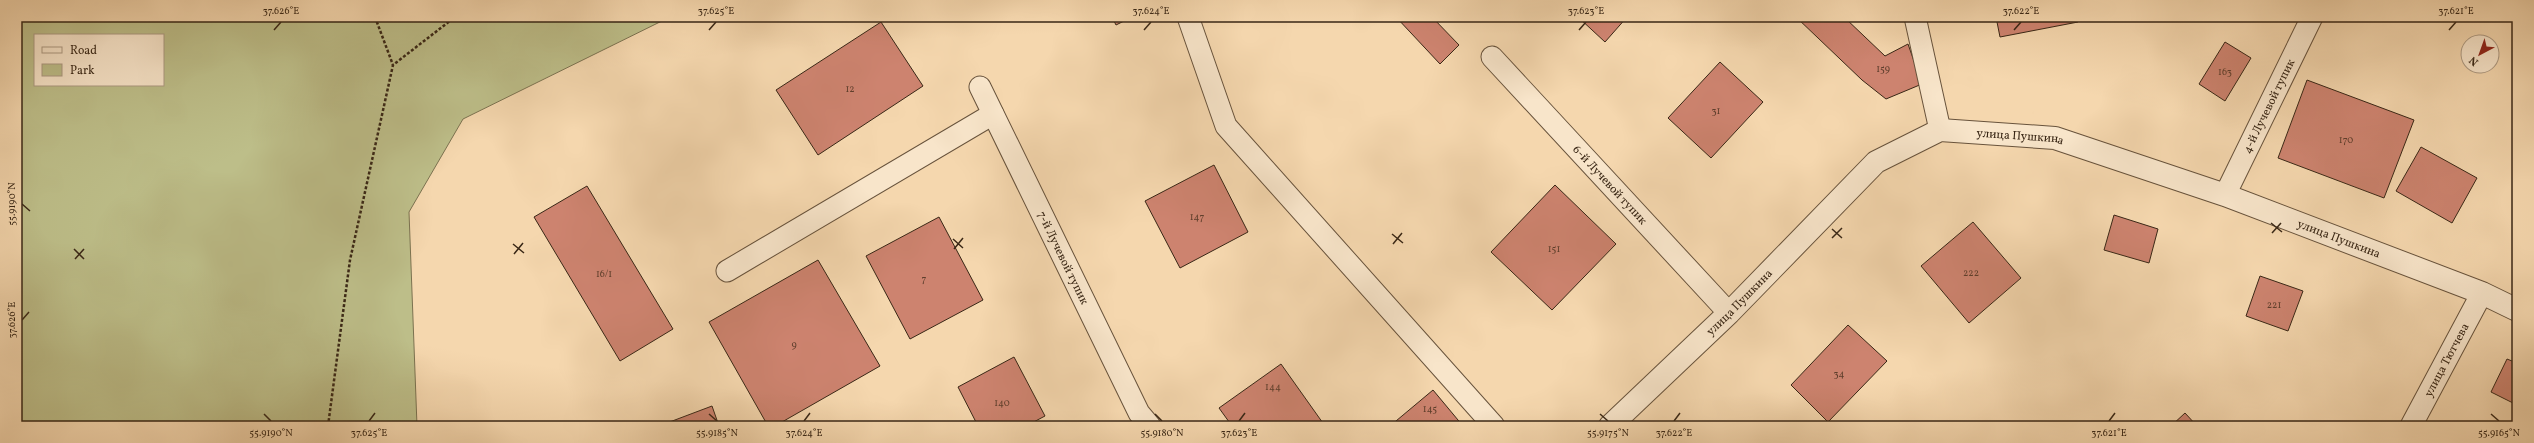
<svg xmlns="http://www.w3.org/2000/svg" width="2534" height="443" font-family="Vollkorn,serif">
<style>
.green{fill:#bdbe89;stroke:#7b7250;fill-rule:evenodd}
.building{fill:#cd836f;stroke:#392716}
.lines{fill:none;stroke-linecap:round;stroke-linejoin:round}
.lane-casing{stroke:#68533c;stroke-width:23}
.street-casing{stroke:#68533c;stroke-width:24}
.path{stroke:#392716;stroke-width:2.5;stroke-dasharray:3 2;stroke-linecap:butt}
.lane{stroke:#f8e5ca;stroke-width:21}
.street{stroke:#f8e5ca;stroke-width:22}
.ticks{fill:none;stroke:#392716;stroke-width:1.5}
.labels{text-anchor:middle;stroke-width:3;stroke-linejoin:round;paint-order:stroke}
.number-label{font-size:10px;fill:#5e3e2c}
.street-label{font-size:12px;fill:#392716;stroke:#f8e5ca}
.neatline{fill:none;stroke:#392716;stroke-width:1.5}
.ticks-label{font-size:10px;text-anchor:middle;fill:#392716}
</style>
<rect width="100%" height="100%" fill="#f5d7ae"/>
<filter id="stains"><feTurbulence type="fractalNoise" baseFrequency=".005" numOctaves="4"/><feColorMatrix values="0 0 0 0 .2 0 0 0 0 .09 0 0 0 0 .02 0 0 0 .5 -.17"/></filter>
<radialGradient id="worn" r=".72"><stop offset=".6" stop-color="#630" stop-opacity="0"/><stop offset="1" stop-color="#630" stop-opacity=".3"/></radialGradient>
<path class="green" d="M17,17H670L463,119L409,212L417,426H17ZM35,35H163V85H35Z"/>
<g class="building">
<path d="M1112,17H1132L1116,25Z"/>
<path d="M1396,17H1432L1459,45L1440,64Z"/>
<path d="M1578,17H1627L1605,42Z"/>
<path d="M1796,17H1844L1885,56L1908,44L1922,84L1886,99L1862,80Z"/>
<path d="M1996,17H2077L2078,22L2000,37Z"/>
<path d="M881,22L923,86L818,155L776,90Z"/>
<path d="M2225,42L2251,58L2225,101L2199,84Z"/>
<path d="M1720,62L1763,102L1711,158L1668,118Z"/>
<path d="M2307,80L2414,120L2384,198L2278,158Z"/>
<path d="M2421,147L2477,178L2452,223L2396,191Z"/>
<path d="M1214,165L1248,232L1180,268L1145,201Z"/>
<path d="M1555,185L1616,244L1552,310L1491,252Z"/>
<path d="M587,186L673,329L620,361L534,217Z"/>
<path d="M2114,215L2158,229L2149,263L2104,250Z"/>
<path d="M939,217L983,300L910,339L866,256Z"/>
<path d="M1973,222L2021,278L1969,323L1921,266Z"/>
<path d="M818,260L880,366L775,426H768L709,322Z"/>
<path d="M2260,276L2303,291L2288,331L2246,316Z"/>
<path d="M1848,325L1887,361L1828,422L1791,385Z"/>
<path d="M1014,357L1045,416L1026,426H978L958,387Z"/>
<path d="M2507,359L2517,363V405L2491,392Z"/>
<path d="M1281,364L1325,426H1232L1219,408Z"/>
<path d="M1433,390L1463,426H1390Z"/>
<path d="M712,406L719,426H659Z"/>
<path d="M2185,413L2197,426H2171Z"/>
</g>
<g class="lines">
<g class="lane-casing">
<g id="lane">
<path d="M1188,17L1226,126L1494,426"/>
<path d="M1915,17L1940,130"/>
<path id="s1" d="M1492,57L1729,313"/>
<path id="s2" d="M980,87L1139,413L1150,426"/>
<path id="s3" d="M2225,195L2312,17"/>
<path d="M727,271L993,114"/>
<path id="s4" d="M2411,426L2482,293"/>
</g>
</g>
<g class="street-casing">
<g id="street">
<path id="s5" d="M1610,426L1729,313L1876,162L1940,130L2055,138L2225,195L2482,293L2517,310"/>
</g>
</g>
<g class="path">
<path d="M375,17L393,65"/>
<path d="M328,426L350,260L393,65L455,17"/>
</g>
<use href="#lane" class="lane"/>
<use href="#street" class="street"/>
</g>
<path class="ticks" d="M274,30L281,22M709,30L716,22M1144,30L1151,22M1579,30L1586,22M2014,30L2021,22M2449,30L2456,22M22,204L30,211M2271,223L2282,232M1832,229L1842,238M2272,233L2281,223M1392,234L1403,243M1832,238L1842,228M953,239L963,248M513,244L524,253M1393,244L1402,233M74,249L84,259M954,249L963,238M514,254L523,243M75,259L84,249M22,320L29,312M264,414L271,421M709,414L717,421M1155,414L1162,421M1600,414L1608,421M2491,414L2499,421M369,421L375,413M804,421L810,413M1239,421L1245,413M1674,421L1680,413M2109,421L2115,413"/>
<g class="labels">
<g class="number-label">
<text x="1883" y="72">159</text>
<text x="2225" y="75">163</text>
<text x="850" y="92">12</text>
<text x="1716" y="114">31</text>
<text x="2346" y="143">170</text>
<text x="1197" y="220">147</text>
<text x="1554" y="252">151</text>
<text x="1971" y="276">222</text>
<text x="604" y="277">16/1</text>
<text x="924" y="282">7</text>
<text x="2274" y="308">221</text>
<text x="794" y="348">9</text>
<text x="1839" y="377">34</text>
<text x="1273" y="390">144</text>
<text x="1002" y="406">140</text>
<text x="1430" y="412">145</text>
</g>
<g class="street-label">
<text dy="4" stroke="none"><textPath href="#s3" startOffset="99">4-й Лучевой тупик</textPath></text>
<text dy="4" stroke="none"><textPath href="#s5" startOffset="527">улица Пушкина</textPath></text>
<text dy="4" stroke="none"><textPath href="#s1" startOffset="174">6-й Лучевой тупик</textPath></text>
<text dy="4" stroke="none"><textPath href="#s5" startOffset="863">улица Пушкина</textPath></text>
<text dy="4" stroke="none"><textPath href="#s2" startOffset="190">7-й Лучевой тупик</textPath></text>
<text dy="4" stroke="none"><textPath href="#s5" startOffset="179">улица Пушкина</textPath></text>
<text dy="4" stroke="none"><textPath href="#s4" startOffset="75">улица Тютчева</textPath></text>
</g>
</g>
<rect width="2534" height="443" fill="none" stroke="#f5d7ae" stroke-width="44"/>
<rect x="34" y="34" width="130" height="52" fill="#f8e5ca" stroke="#ac9982"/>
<rect x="42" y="47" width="20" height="6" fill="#f8e5ca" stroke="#ac9982"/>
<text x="70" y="54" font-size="12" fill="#392716">Road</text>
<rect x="42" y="64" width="20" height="12" fill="#bdbe89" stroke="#ac9982"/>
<text x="70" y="74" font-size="12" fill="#392716">Park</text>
<g transform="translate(2480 54) rotate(221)"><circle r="19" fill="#f8e5ca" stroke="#ac9982"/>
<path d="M0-3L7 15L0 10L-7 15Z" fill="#8f2418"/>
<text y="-6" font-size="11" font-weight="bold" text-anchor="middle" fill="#392716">N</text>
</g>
<rect x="22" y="22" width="2490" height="399" class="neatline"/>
<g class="ticks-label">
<text x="281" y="14">37.626°E</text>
<text x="716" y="14">37.625°E</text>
<text x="1151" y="14">37.624°E</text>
<text x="1586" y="14">37.623°E</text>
<text x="2021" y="14">37.622°E</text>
<text x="2456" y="14">37.621°E</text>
<text transform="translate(11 204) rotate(-90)" y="4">55.9190°N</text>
<text transform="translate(11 320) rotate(-90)" y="4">37.626°E</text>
<text x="271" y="436">55.9190°N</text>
<text x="369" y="436">37.625°E</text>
<text x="717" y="436">55.9185°N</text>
<text x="804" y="436">37.624°E</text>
<text x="1162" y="436">55.9180°N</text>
<text x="1239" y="436">37.623°E</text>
<text x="1608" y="436">55.9175°N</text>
<text x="1674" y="436">37.622°E</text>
<text x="2109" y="436">37.621°E</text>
<text x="2499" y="436">55.9165°N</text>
</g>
<rect width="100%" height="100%" filter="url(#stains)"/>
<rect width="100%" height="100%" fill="url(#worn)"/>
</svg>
